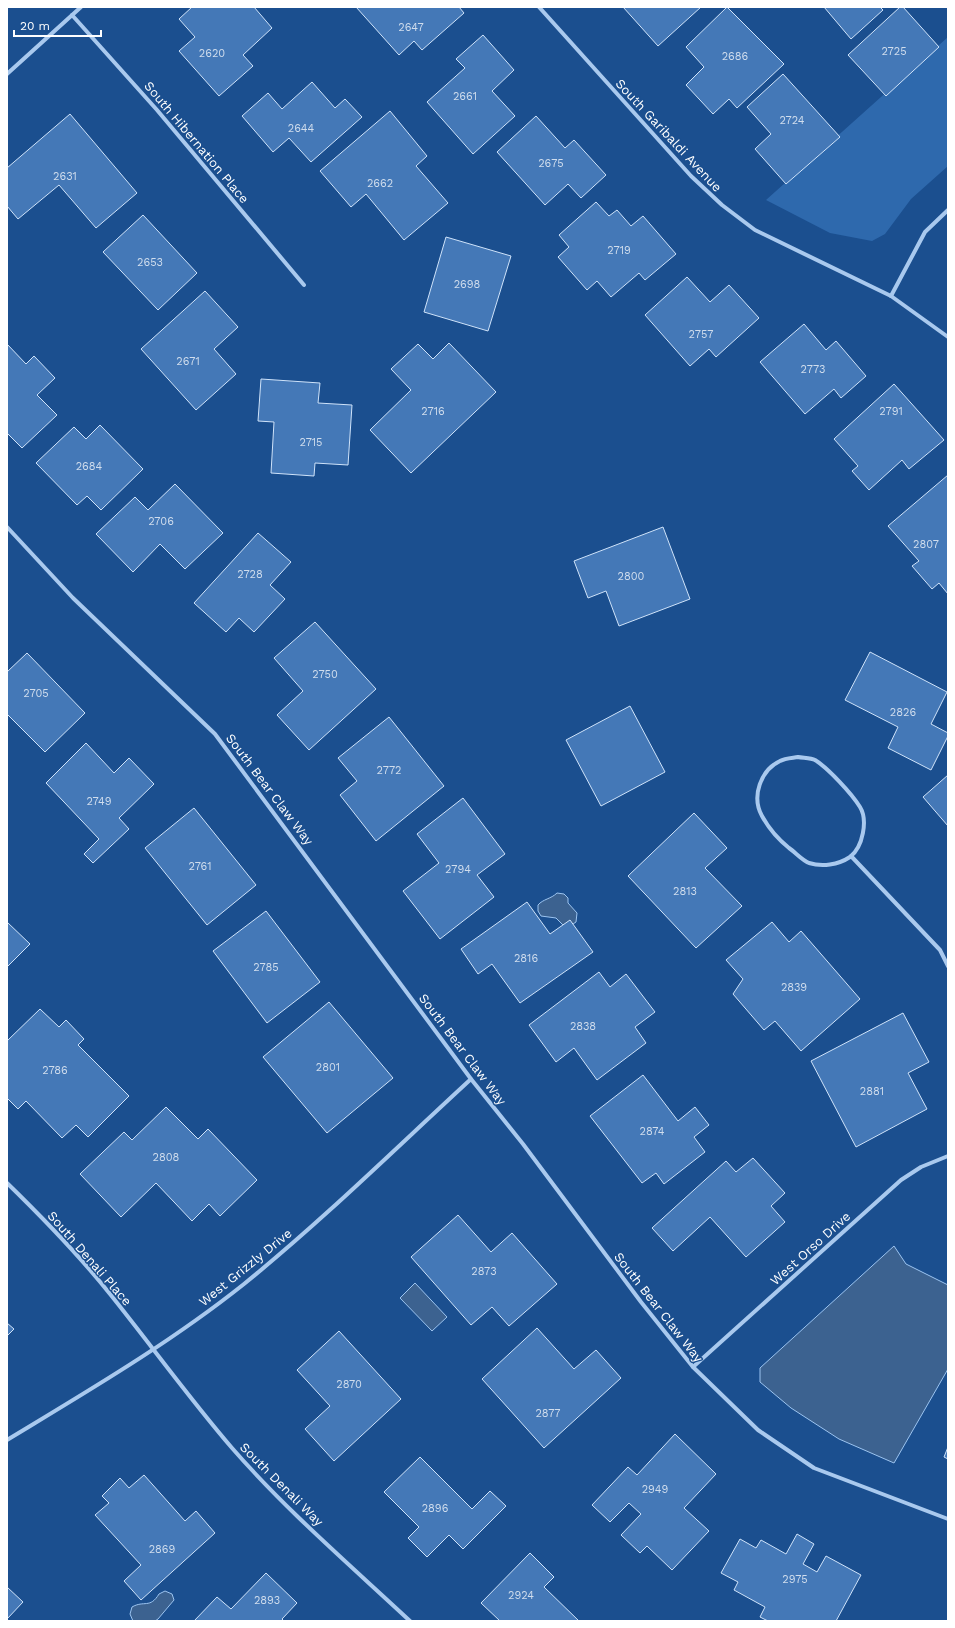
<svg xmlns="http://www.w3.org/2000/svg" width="955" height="1628" font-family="'Work Sans',sans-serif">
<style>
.green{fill:#2e69ad}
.water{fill:#3c6290;stroke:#9cc4f0}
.building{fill:#4478b7;stroke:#cfe3fa}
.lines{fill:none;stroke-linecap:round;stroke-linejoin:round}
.minor{stroke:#a9c9ee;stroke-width:4}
.labels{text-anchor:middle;stroke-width:3;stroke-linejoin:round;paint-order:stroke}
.number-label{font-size:11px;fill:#d0dded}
.street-label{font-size:13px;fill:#fff;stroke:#1b4f8f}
</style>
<rect width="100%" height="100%" fill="#1b4f8f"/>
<path class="green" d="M948,37V166L911,199L885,234L872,241L830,233L766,200Z"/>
<g class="water">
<path d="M557,893L564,894L568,898V903L577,913L576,922L570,926H564L556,918L541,916L538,911V905C543,899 551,899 557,893Z"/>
<path d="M894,1246L906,1264L948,1285V1369L894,1463L839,1439L791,1408L760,1382V1368Z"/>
<path d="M415,1283L447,1317L432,1331L400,1298Z"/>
<path d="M165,1591L172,1594L174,1600L158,1619L155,1621H133L130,1614L132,1607C144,1600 150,1609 159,1594Z"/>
</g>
<g class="building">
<path d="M192,7H254L272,28L243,55L253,66L219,96L179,51L195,37L179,19Z"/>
<path d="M356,7H459L464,13L422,50L414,41L399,55Z"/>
<path d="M623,7H701L658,46Z"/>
<path d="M727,7L784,64L737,108L729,99L713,114L686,85L704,67L686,47Z"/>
<path d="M824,7H880L883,10L851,39Z"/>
<path d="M900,7H903L939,47L886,96L848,55Z"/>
<path d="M483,35L514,70L492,91L515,116L473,154L427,102L465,68L456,59Z"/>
<path d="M783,74L840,137L786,184L755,149L771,134L747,107Z"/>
<path d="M312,82L335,108L345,99L362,117L311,162L289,138L273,152L242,116L268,93L282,109Z"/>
<path d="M390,111L427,156L416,166L448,203L404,240L366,194L351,207L320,171Z"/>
<path d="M70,114L137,193L96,228L59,185L18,219L7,206V168Z"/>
<path d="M536,116L565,148L574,140L606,175L581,198L568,184L545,205L497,152Z"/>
<path d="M596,202L609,216L617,210L631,226L643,216L676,254L645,280L639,273L611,297L597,281L587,290L558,257L569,247L559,235Z"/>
<path d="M143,215L197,273L158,310L103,252Z"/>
<path d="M446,237L511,256L488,331L424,312Z"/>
<path d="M687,277L710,302L729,285L759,318L716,357L709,349L690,366L645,315Z"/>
<path d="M205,291L238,327L214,349L236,374L196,410L141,349Z"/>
<path d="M804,324L826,350L836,341L866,376L841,398L834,389L805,414L760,362Z"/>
<path d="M449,343L496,392L411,473L370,430L411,390L391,369L418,344L433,359Z"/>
<path d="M7,344L26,364L34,356L55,378L37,395L57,415L22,448L7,433Z"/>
<path d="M261,379L320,383L318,403L352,405L348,465L315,463L314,476L271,473L274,422L258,421Z"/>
<path d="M894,384L944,440L909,469L902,460L869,490L852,471L858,466L834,439Z"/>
<path d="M100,425L143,469L101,510L87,496L77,505L36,463L74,427L86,439Z"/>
<path d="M948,475V594L939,583L932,589L912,566L919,561L888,526Z"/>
<path d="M175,484L223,533L185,569L160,544L133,572L96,534L135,497L148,510Z"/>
<path d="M663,527L690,599L619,626L606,591L588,598L574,561Z"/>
<path d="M258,533L291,562L270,585L285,599L254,632L239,618L226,632L194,603Z"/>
<path d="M315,622L376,689L309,750L277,715L303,691L274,658Z"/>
<path d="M870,652L947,692L931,724L948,733V736L931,770L888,748L898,727L845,700Z"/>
<path d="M27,653L85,713L45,752L7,714V672Z"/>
<path d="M630,706L665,772L601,806L566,740Z"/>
<path d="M389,717L444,786L376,841L340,795L357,781L338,758Z"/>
<path d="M86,743L114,773L129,758L154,784L119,818L129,829L93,863L84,854L99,839L46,783Z"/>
<path d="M948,775V826L923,797Z"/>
<path d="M463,798L505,854L477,875L494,897L440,939L403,891L439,863L417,834Z"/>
<path d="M194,808L256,885L207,925L145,848Z"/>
<path d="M694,813L727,848L705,868L742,906L696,948L628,876Z"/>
<path d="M527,902L550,934L570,920L593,952L520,1003L492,964L478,974L461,949Z"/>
<path d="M266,911L320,982L267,1023L213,951Z"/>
<path d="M7,922L30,944L7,967Z"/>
<path d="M772,922L789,942L801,931L860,999L801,1051L775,1021L764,1030L733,994L743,979L726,960Z"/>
<path d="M599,972L610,987L626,974L655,1012L635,1027L646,1043L597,1080L574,1048L556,1062L529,1025Z"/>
<path d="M329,1002L393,1078L327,1133L263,1057Z"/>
<path d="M40,1009L59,1027L66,1020L84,1039L78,1045L129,1096L88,1137L76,1125L62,1138L26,1101L18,1109L7,1098V1041Z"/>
<path d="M903,1013L929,1062L908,1073L927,1109L856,1147L811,1061Z"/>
<path d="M643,1075L678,1121L695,1107L709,1125L694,1137L705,1152L664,1184L656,1173L642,1183L590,1116Z"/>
<path d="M166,1107L198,1139L208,1129L257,1180L220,1216L209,1204L192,1221L156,1183L121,1217L80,1174L124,1132L132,1140Z"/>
<path d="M753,1158L785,1193L771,1206L785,1222L746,1257L710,1217L673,1251L652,1228L726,1161L736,1172Z"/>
<path d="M458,1215L491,1252L512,1233L557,1284L509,1326L492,1307L471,1325L411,1257Z"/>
<path d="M7,1323L14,1329L7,1336Z"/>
<path d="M537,1328L574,1369L596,1350L621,1378L544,1448L482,1379Z"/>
<path d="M339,1331L401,1399L334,1461L305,1429L330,1406L297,1370Z"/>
<path d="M675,1434L716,1474L684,1508L709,1531L672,1570L647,1546L640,1553L621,1535L641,1514L629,1503L610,1522L592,1505L628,1467L637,1475Z"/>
<path d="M948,1447V1459L944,1457Z"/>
<path d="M420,1457L472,1509L490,1491L506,1506L463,1549L449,1535L427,1557L408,1538L419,1527L384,1492Z"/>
<path d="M144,1475L185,1521L196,1511L215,1533L141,1600L124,1581L141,1565L95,1515L109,1503L102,1496L120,1478L129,1488Z"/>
<path d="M797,1534L814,1544L803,1564L817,1572L826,1556L861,1575L836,1621H768L760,1617L765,1607L734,1590L738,1582L721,1573L740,1539L756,1548L761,1540L786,1554Z"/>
<path d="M530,1553L554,1577L544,1587L579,1621H500L481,1603Z"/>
<path d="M266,1573L297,1603L282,1619L284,1621H194L217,1597L231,1609Z"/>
<path d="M7,1587L23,1602L7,1619Z"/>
</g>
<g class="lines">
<g class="minor">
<path d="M539,7L691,176L722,205L755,230L891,296L948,337"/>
<path d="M72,15L157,110L304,285"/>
<path d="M7,74L81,7"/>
<path d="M891,296L925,232L948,210"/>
<path d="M7,527L73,598L215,734L471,1079L523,1144L641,1302L693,1367L758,1430L814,1468L948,1519"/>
<path d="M798,757C803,758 811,758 815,760C828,768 852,794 860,807C868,820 863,847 850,857C838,865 822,867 809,863C802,860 795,852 789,848C779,840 768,827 762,816C751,796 761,770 780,761C785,758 792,758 798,757Z"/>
<path d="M851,856L940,950L948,966"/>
<path d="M7,1183C43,1218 78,1254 110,1294C151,1345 189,1398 232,1448C286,1510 350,1565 410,1621"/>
<path d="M693,1367L901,1180L921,1167L948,1156"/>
<path d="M7,1440C88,1391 170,1343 244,1284C323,1220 396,1148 471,1079"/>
</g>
</g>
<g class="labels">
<g class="number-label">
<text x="411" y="31">2647</text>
<text x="894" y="55">2725</text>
<text x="212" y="57">2620</text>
<text x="735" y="60">2686</text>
<text x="465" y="100">2661</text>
<text x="792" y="124">2724</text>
<text x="301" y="132">2644</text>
<text x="551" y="167">2675</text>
<text x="65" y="180">2631</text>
<text x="380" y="187">2662</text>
<text x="619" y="254">2719</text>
<text x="150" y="266">2653</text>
<text x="467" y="288">2698</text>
<text x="701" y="338">2757</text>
<text x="188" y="365">2671</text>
<text x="813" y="373">2773</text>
<text x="433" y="415">2716</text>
<text x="891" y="415">2791</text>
<text x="311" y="446">2715</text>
<text x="89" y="470">2684</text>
<text x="161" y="525">2706</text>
<text x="926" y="548">2807</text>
<text x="250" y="578">2728</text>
<text x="631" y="580">2800</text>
<text x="325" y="678">2750</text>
<text x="36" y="697">2705</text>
<text x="903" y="716">2826</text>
<text x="389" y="774">2772</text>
<text x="99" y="805">2749</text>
<text x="200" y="870">2761</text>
<text x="458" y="873">2794</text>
<text x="685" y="895">2813</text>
<text x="526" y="962">2816</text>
<text x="266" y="971">2785</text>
<text x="794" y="991">2839</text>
<text x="583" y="1030">2838</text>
<text x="328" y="1071">2801</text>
<text x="55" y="1074">2786</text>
<text x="872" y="1095">2881</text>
<text x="652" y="1135">2874</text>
<text x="166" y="1161">2808</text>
<text x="484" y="1275">2873</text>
<text x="349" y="1388">2870</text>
<text x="548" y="1417">2877</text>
<text x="655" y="1493">2949</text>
<text x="435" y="1512">2896</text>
<text x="162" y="1553">2869</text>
<text x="795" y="1583">2975</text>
<text x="521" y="1599">2924</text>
<text x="267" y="1604">2893</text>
</g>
<g class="street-label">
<text transform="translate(669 135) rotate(47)" y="5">South Garibaldi Avenue</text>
<text transform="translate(197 142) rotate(50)" y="5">South Hibernation Place</text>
<text transform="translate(270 789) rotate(53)" y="5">South Bear Claw Way</text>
<text transform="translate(463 1049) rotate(53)" y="5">South Bear Claw Way</text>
<text transform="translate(810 1248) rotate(-42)" y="5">West Orso Drive</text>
<text transform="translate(90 1258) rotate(49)" y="5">South Denali Place</text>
<text transform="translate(245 1267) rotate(-39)" y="5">West Grizzly Drive</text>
<text transform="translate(659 1307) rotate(52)" y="5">South Bear Claw Way</text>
<text transform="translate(282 1484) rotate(45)" y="5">South Denali Way</text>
</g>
</g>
<rect width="955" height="1628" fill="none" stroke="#ffffff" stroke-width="16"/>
<path d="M14 30v6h87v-6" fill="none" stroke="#ffffff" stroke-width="2"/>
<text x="20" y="30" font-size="12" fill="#ffffff" stroke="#1b4f8f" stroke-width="3" paint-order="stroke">20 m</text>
</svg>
